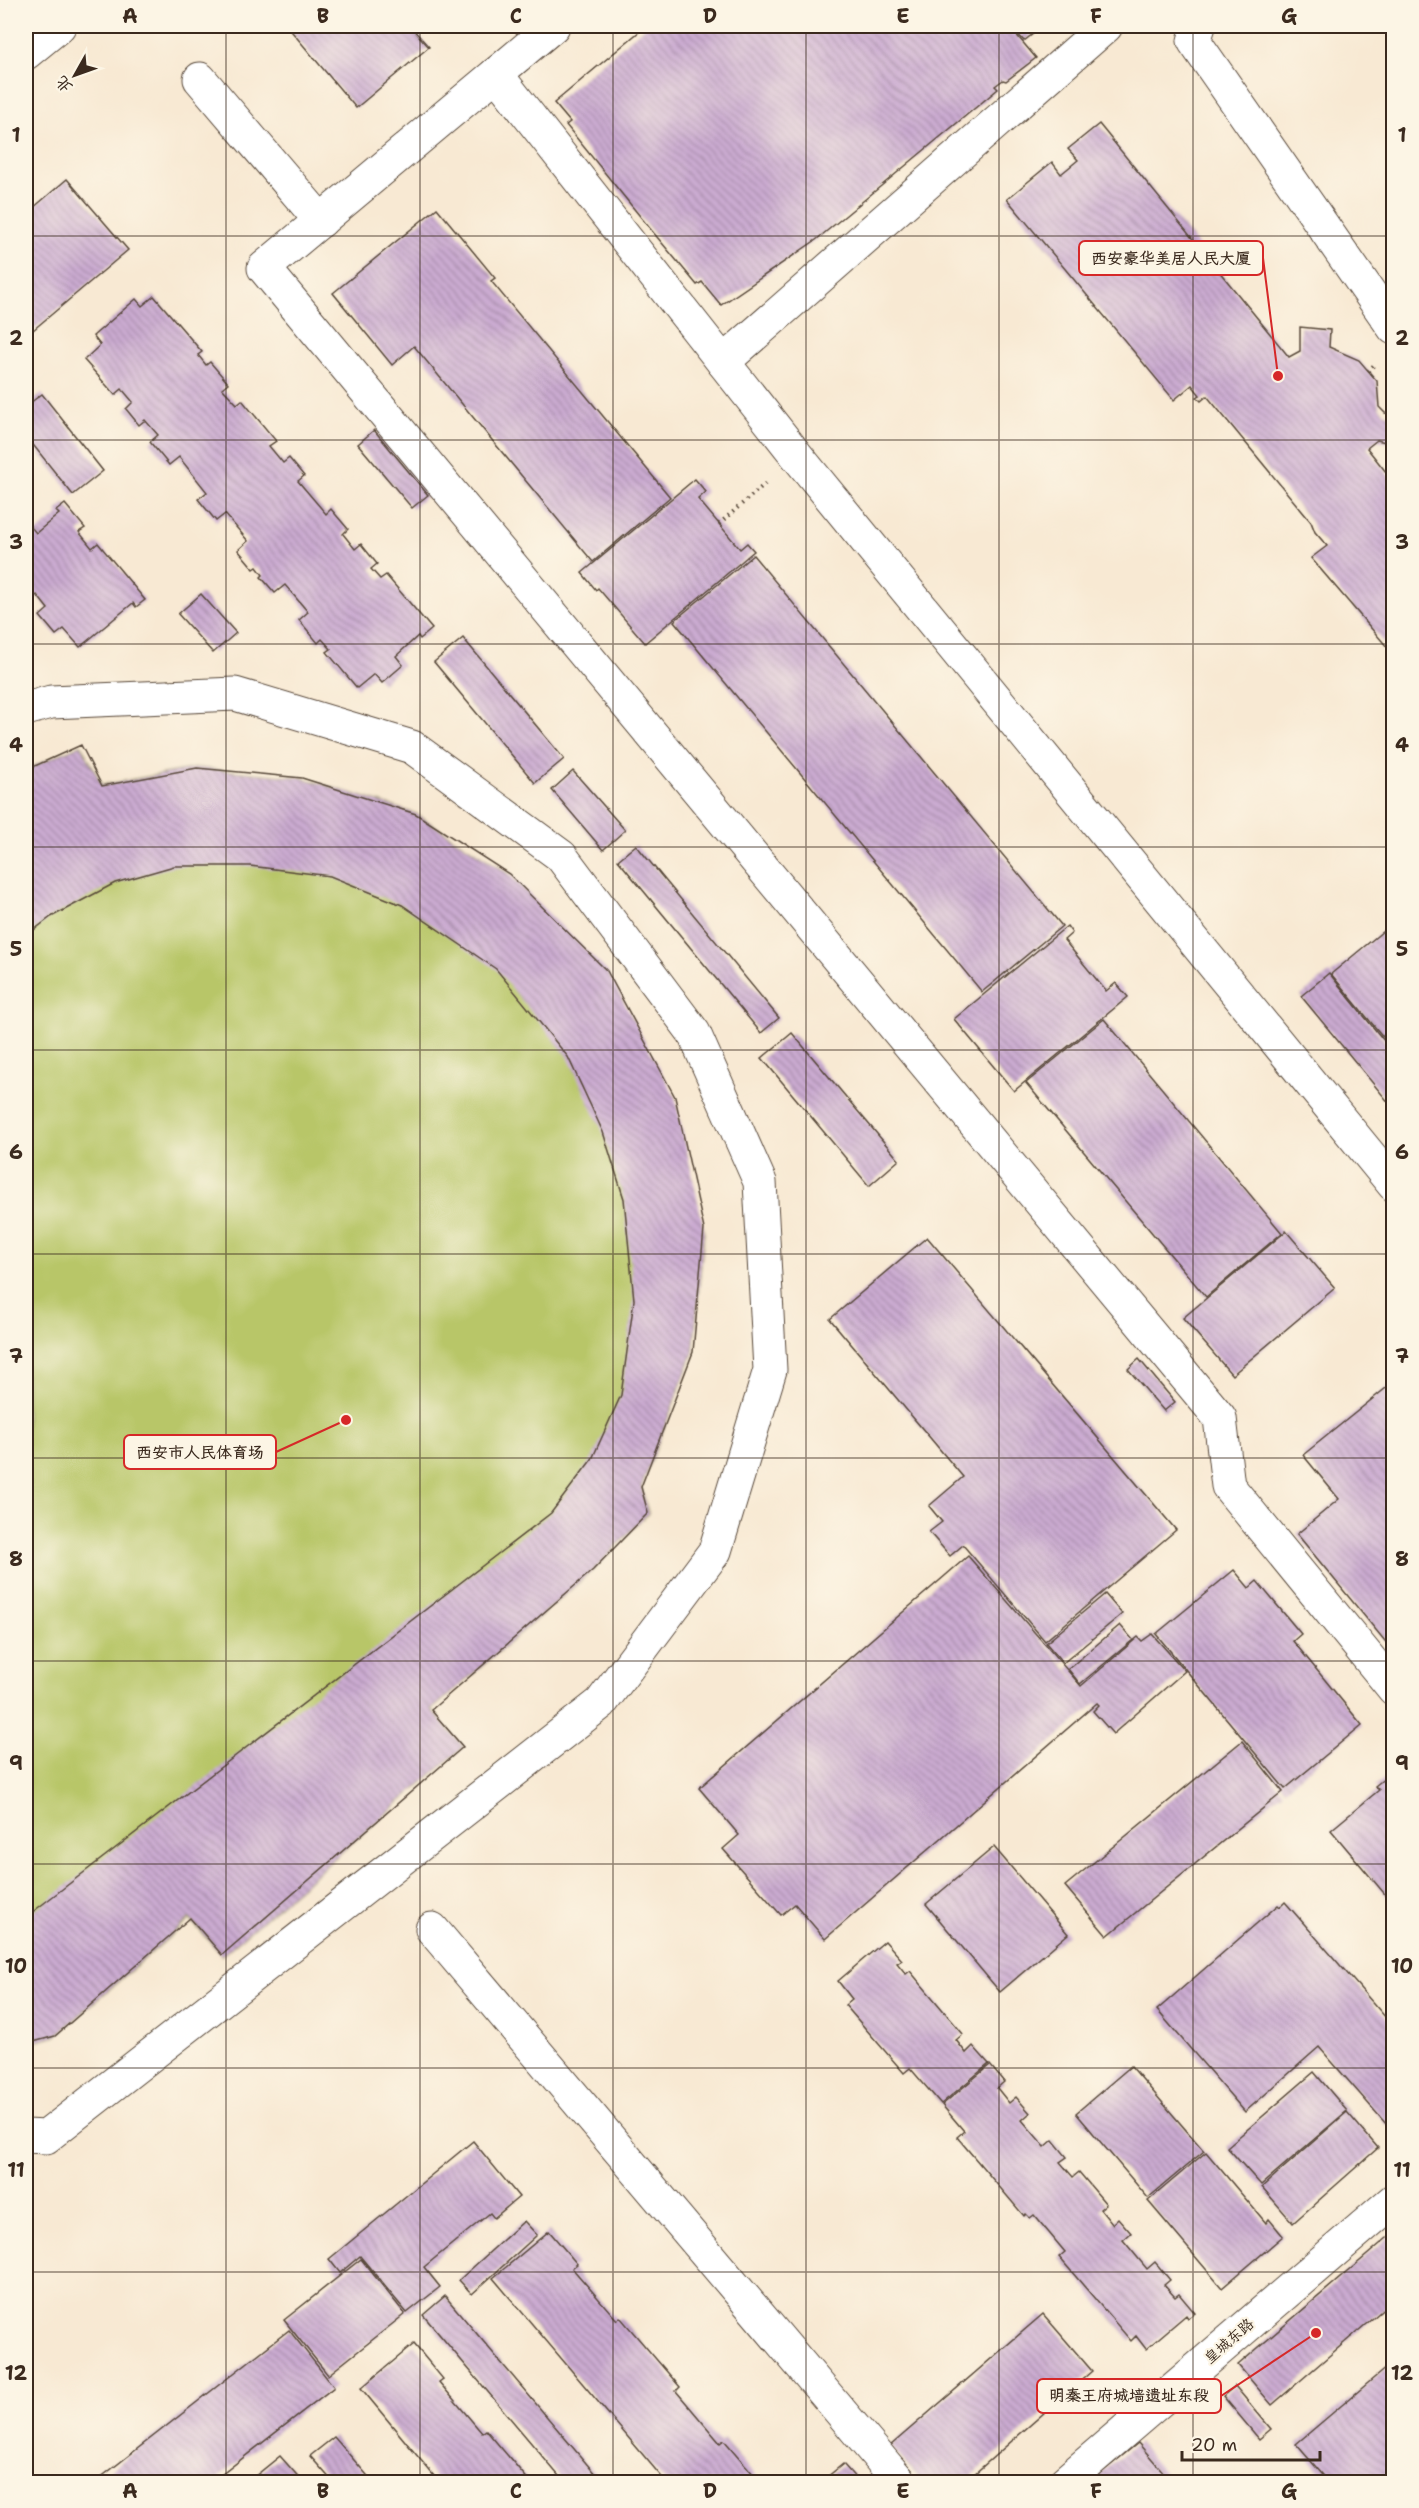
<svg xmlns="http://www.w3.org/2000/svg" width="1419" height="2508" font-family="'Shantell Sans','LXGW WenKai TC',sans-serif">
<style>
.garden{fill:#b8c668;stroke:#7a7843;stroke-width:1.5}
.building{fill:url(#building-back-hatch)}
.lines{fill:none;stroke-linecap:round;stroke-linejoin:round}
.minor-casing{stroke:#574739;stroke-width:35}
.path{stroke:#574739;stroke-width:4;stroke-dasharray:1.5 4.5;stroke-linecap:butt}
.minor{stroke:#fff;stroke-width:33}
.grid{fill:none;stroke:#3b2a1e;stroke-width:1.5;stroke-opacity:0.55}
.labels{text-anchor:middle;stroke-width:4.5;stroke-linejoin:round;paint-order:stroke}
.street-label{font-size:15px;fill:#3b2a1e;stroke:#fcf5e5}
.leader{fill:none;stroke:#d62828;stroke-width:2}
.callout-dot{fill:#d62828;stroke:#fcf5e5;stroke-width:2}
.callout{fill:#fcf5e5;stroke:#d62828;stroke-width:2}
.callout-label{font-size:16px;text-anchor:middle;font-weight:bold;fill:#3b2a1e}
.neatline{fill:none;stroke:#3b2a1e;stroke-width:2}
.grid-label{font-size:20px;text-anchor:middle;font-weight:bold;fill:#3b2a1e}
</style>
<defs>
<pattern id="building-back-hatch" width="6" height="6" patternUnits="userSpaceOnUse" patternTransform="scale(1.5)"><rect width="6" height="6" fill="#cbabd1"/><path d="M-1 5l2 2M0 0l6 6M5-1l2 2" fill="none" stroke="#a68ba9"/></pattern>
</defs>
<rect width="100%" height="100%" fill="#fcf5e5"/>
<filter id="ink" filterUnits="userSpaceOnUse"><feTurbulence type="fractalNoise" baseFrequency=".0167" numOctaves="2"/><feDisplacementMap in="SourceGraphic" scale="12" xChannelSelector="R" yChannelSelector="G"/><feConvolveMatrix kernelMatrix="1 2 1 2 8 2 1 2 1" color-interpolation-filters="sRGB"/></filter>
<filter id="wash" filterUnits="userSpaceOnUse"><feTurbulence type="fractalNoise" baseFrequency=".008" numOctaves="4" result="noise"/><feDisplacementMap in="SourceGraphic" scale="24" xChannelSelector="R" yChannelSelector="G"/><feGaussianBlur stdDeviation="1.35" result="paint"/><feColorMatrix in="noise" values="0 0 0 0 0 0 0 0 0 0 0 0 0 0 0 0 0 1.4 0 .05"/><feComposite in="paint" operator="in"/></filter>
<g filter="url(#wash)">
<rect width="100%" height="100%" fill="#f8e9d3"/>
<path class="garden" d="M81,745L102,785L197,768L302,778L416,814L509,874L704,1229L693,1352L641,1487L648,1513L593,1570L431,1710L463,1747L222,1955L190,1919L55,2036L26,2044V770Z"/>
<g id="blocks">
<g class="building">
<path d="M287,26H410L429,47L356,108Z"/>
<path d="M646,26H1009L1036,58L1006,81L1003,80L995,86L998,89L816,240L721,305L702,282L697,285L652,231L566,125L570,122L554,103Z"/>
<path d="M1011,26H1043L1024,41Z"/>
<path d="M1099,124L1289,357L1300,351V327L1330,330L1329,347L1359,360L1377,381L1379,407L1385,413L1394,415V444L1377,440L1367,448L1394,482V655L1311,558L1327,546L1315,532L1311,522L1207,396L1201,401L1197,397L1200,395L1192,385L1174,400L1007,199L1052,162L1061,174L1078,160L1068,149Z"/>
<path d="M67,179L128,250L26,336V214Z"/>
<path d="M437,208L495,278L491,281L670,497L593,562L414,346L392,365L333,293Z"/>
<path d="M154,296L202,352L198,355L206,365L210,362L228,383L222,388L237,404L242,400L276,441L269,446L283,463L289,458L304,476L298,481L326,514L331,509L348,529L343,534L355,549L361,544L377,564L371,569L380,579L386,575L432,629L420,639L418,636L396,656L403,665L382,683L374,674L357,688L327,652L331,649L322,639L318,643L299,620L308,612L285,585L275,593L261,577L263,575L257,567L254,569L238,550L248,541L225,514L216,521L198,499L207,492L179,457L169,465L150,442L158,435L145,420L139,425L126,409L133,402L122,389L115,395L84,360L100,345L93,336L136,299L142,306Z"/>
<path d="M42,394L103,471L73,495L26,436V406Z"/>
<path d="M374,430L428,495L412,508L358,444Z"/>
<path d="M695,479L706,492L698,499L740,549L747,543L754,551L645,643L598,588L596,590L582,573Z"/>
<path d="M65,504L85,528L79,532L92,548L98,543L145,600L136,607L133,603L80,647L64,629L56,635L40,616L48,609L37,595L26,604V521L36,533L59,514L56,511Z"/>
<path d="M753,555L1062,926L982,992L674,621Z"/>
<path d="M201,594L236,633L213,653L178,614Z"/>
<path d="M463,638L564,759L535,783L434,662Z"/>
<path d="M81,745L102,786L197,768L302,778L416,814L509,874L607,971L675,1097L704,1229L693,1352L641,1487L648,1513L593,1570L431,1710L463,1747L222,1955L190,1918L55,2036L26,2044V1917L551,1513L592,1459L621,1395L634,1300L624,1199L603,1132L568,1057L496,969L402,905L330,876L250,866H174L115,883L51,917L26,936V770Z"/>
<path d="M573,771L625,830L603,850L552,790Z"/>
<path d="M636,845L779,1018L761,1033L618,860Z"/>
<path d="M1394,922V1050L1331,974Z"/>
<path d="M1067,926L1072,933L1064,940L1106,991L1116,983L1128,997L1014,1091L954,1019Z"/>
<path d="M1329,973L1394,1053V1109L1301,996Z"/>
<path d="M1104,1019L1282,1233L1206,1297L1026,1083Z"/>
<path d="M792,1033L899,1160L869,1186L762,1058Z"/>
<path d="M1286,1231L1335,1288L1232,1375L1183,1318Z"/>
<path d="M927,1237L1176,1530L1045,1641L963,1545L950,1556L929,1532L942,1522L929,1506L963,1477L830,1319Z"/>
<path d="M1139,1359L1175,1402L1164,1411L1128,1369Z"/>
<path d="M1391,1384L1394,1387V1652L1297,1534L1339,1499L1303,1455Z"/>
<path d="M968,1556L1081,1686L1138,1637L1142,1641L1152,1634L1185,1671L1113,1734L1093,1711L1099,1705L1097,1703L825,1939L795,1904L781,1915L723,1849L739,1835L699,1788Z"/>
<path d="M1234,1570L1249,1588L1257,1581L1301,1634L1293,1641L1362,1725L1285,1789L1156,1634Z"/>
<path d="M1105,1594L1122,1614L1063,1663L1046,1643Z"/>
<path d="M1120,1625L1133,1640L1080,1684L1068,1669Z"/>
<path d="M1242,1741L1283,1792L1107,1936L1065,1886Z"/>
<path d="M1385,1778L1394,1789V1905L1331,1830L1379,1790L1375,1786Z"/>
<path d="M994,1847L1068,1934L1000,1992L926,1904Z"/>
<path d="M1285,1902L1394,2027V2120L1387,2125L1319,2047L1245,2112L1157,2010L1278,1905L1280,1907Z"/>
<path d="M885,1941L902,1960L897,1963L906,1974L910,1971L963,2034L956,2040L966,2053L973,2046L989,2064L941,2104L910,2068L904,2073L845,2005L852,1999L838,1981Z"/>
<path d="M990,2065L1004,2082L997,2088L1009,2103L1016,2097L1030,2113L1022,2120L1045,2147L1053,2140L1067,2157L1060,2162L1073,2177L1079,2172L1106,2204L1100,2209L1112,2224L1118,2218L1131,2233L1123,2240L1147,2269L1155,2262L1170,2280L1164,2285L1175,2297L1179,2294L1195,2313L1188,2318L1186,2315L1146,2349L1136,2336L1131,2341L1059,2257L1065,2252L1034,2215L1030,2218L1026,2214L1024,2216L957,2137L964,2131L942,2105Z"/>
<path d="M1131,2066L1204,2151L1148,2198L1076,2113Z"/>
<path d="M1314,2072L1347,2111L1261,2185L1227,2147Z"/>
<path d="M1347,2112L1378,2148L1293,2223L1262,2187Z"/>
<path d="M473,2141L519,2197L494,2218L490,2213L424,2267L440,2287L407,2313L360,2256L340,2273L329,2259Z"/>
<path d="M1206,2152L1266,2223L1269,2219L1283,2236L1222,2288L1148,2201Z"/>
<path d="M524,2221L537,2235L472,2294L459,2280Z"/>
<path d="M549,2231L577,2264L572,2268L617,2320L620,2317L680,2387L676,2391L720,2443L724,2440L760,2482H666L493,2278Z"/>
<path d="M1394,2232V2300L1272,2405L1238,2365Z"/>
<path d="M361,2259L405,2314L328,2375L284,2320Z"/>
<path d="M445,2296L602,2482H564L423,2315Z"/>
<path d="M1043,2314L1092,2371L965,2482H923L890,2446Z"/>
<path d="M289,2330L334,2387L212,2482H95Z"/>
<path d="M414,2344L443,2379L439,2382L482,2433L486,2430L530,2482H439L361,2388Z"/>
<path d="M1394,2361V2482H1329L1296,2444Z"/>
<path d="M1235,2386L1271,2429L1259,2439L1223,2396Z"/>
<path d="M334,2437L373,2482H333L310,2456Z"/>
<path d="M1138,2443L1172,2482H1090Z"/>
<path d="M280,2456L303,2482H248Z"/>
<path d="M843,2464L859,2482H821Z"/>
</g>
</g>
</g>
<g filter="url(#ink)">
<use href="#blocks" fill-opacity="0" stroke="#574739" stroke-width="1.5"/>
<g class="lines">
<g class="minor-casing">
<g id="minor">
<path d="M553,26L496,74L723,362L1106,26"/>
<path d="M1199,26L1194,41L1394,328"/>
<path d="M26,53L59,26"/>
<path d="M496,74L264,268L1220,1418L1228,1486L1394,1689"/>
<path d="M200,79L321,221"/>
<path d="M723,362L797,456L1394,1185"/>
<path d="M26,709L51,702L235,694L412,747L561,856L694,1033L760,1182L770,1370L715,1551L601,1703L46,2137L26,2136"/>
<path d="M432,1929L900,2482"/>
<path d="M1065,2482L1394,2200"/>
</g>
</g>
<g class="path">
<path d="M1368,371L1376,363"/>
<path d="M719,524L766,483"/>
</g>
<use href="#minor" class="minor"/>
</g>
</g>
<path class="grid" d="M226,26V2482M420,26V2482M613,26V2482M806,26V2482M999,26V2482M1193,26V2482M26,236H1394M26,440H1394M26,644H1394M26,847H1394M26,1050H1394M26,1254H1394M26,1458H1394M26,1661H1394M26,1864H1394M26,2068H1394M26,2272H1394"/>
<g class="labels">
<g class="street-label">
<text transform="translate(1229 2341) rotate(-41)" y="5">皇城东路</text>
</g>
</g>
<path class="leader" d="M1278 376L1263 258M346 1420L276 1452M1316 2333L1221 2396"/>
<g class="callout-dot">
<circle cx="1278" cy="376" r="6"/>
<circle cx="346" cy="1420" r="6"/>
<circle cx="1316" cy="2333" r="6"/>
</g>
<g class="callout">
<rect x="1079" y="241" width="184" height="34" rx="6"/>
<rect x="124" y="1435" width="152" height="34" rx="6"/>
<rect x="1037" y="2379" width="184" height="34" rx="6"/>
</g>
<g class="callout-label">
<text x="1171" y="264">西安豪华美居人民大厦</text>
<text x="200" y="1458">西安市人民体育场</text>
<text x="1129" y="2401">明秦王府城墙遗址东段</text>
</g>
<rect width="1419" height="2508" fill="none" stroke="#fcf5e5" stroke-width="66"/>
<g transform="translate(75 75) rotate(230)" stroke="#fcf5e5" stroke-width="4.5" paint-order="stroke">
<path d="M0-4.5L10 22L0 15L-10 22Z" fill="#3b2a1e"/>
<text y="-9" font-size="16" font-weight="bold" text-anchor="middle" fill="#3b2a1e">北</text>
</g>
<path d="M1182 2451v9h138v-9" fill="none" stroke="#3b2a1e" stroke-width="3"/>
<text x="1191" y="2451" font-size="18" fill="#3b2a1e" stroke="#fcf5e5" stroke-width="4.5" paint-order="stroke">20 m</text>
<rect x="33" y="33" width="1353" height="2442" class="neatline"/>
<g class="grid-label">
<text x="130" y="23">A</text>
<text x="323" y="23">B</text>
<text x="516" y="23">C</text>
<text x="710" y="23">D</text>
<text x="903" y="23">E</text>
<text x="1096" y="23">F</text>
<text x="1289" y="23">G</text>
<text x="16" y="142">1</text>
<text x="1402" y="142">1</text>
<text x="16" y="345">2</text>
<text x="1402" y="345">2</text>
<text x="16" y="549">3</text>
<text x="1402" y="549">3</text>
<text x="16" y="752">4</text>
<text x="1402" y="752">4</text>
<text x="16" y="956">5</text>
<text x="1402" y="956">5</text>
<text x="16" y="1159">6</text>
<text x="1402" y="1159">6</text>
<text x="16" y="1363">7</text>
<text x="1402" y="1363">7</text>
<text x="16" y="1566">8</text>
<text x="1402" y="1566">8</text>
<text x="16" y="1770">9</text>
<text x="1402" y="1770">9</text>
<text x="16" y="1973">10</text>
<text x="1402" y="1973">10</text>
<text x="16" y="2177">11</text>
<text x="1402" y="2177">11</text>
<text x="16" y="2380">12</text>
<text x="1402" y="2380">12</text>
<text x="130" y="2498">A</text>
<text x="323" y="2498">B</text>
<text x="516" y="2498">C</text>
<text x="710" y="2498">D</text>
<text x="903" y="2498">E</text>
<text x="1096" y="2498">F</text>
<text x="1289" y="2498">G</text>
</g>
</svg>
